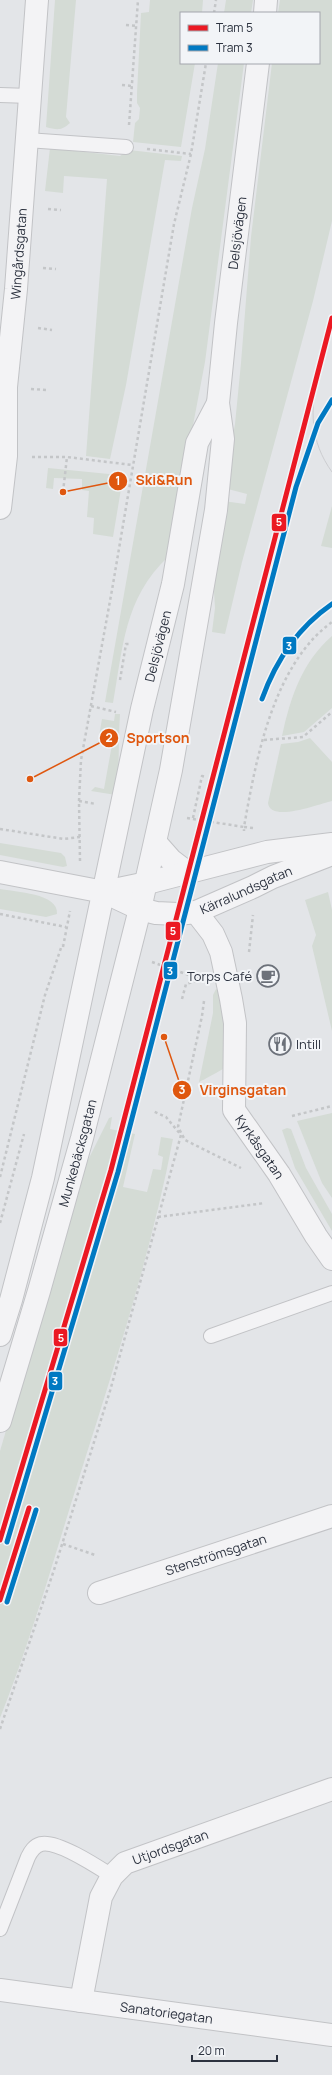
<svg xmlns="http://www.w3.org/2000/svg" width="332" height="2075" font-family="Manrope,sans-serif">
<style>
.green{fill:#d4dbd5}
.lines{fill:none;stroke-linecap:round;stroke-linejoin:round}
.service-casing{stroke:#c2c3c6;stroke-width:16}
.minor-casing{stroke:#c2c3c6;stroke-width:24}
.tertiary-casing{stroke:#c2c3c6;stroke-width:24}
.path{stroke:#c4c6c8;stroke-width:2.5;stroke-dasharray:3 3;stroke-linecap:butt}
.service{stroke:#f3f3f5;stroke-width:14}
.minor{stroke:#f3f3f5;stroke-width:22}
.tertiary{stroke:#f3f3f5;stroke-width:22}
.tram{stroke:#cccdd0;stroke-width:1}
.tram-1-casing{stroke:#f2f4f7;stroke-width:8}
.tram-2-casing{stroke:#f2f4f7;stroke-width:8}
.tram-1{stroke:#eb1923;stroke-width:5}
.tram-2{stroke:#0079c2;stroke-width:5}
.labels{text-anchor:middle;stroke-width:4;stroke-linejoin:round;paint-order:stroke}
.street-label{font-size:13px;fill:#2c323f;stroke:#f2f4f7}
.poi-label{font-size:13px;fill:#2c323f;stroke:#f2f4f7;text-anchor:end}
.leader{fill:none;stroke:#df570f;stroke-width:1.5}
.callout-dot{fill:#df570f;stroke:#f2f4f7;stroke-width:1.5}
.mark-label{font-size:12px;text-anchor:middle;font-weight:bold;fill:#fff}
.callout-label{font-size:14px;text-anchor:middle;font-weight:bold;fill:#df570f;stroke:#f2f4f7;stroke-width:4;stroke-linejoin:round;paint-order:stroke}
.line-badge{stroke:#f2f4f7;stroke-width:1.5}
.badge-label{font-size:11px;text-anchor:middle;font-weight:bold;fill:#fff}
</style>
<rect width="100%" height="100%" fill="#e3e5e8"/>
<g class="green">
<path d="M55,0H76L66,117L70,123C61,131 57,130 46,127Z"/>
<path d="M150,0H203L202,13H181V63H195L181,147L133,142L135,123L139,119L140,108L137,103V93L141,13L149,12Z"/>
<path d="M226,0H253L251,13H224Z"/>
<path d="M280,0H332V221L313,301L242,562L225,634L212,632L215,608L213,576L223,501L245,504L247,494L224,488L235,424L241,363L251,237L272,63H319V13H278Z"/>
<path d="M218,63H244L205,362L168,557C124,598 123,648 113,703L105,702L192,208L205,149Z"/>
<path d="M50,148L120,156L129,150L182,156L181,161L165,160L126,385L110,459L86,456L107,179L64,176L63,193L45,191Z"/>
<path d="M48,468L119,475L123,477L113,537L93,534L94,518L87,517L89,491L82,490V479L54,478L53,489L46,488Z"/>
<path d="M332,506V548L321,546Z"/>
<path d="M332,636V708L304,732L282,736C290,698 302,662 332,636Z"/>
<path d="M115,714H120C118,742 120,768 116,795L91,791L95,787L104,789L113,739L99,736L102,719L114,721Z"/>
<path d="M310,738L332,762V801C319,804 270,823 268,803L281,744L298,742Z"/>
<path d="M0,843L61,853L65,857L67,866L63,867L0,855Z"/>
<path d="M0,889C15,892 59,893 57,914L46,917L0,909Z"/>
<path d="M328,892L332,910V1031L312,946L316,935L305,900Z"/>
<path d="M216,989L220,990L224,1011L226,1067C225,1068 202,1081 199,1082L213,1013V995Z"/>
<path d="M332,1113V1198L322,1183L297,1121Z"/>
<path d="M112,1117L110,1129L135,1134L123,1187L147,1192L153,1169L161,1170L163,1157L158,1155L161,1137L173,1139C151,1254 114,1367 79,1478C54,1558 31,1640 0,1718V1451L82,1172L109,1118Z"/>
<path d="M287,1128L291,1129L306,1168L332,1214V1231L295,1168L282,1130Z"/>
</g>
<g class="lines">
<g class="service-casing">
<g id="service">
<path d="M0,95L30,96"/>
<path d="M27,140L126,147"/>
<path d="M211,1336L332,1293"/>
<path d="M0,1929L28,1857C31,1851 34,1846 41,1844C57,1840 98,1867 112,1876"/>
</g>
</g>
<g class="minor-casing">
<g id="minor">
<path id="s1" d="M0,508L6,456V387L16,289L37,0"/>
<path d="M156,843L171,860L188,873"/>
<path id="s2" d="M0,872L104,892L140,909L156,913L178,914L196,912L253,887L273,877L332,854"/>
<path d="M104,892L147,883L267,852L332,844"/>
<path id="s3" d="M196,912L213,934L221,952L231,999L235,1023L234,1110L279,1174L316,1236L332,1259"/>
<path id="s4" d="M99,1593L332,1516"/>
<path id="s5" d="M0,1990L332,2035"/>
<path id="s6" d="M81,2001L101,1897L112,1876L125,1863L332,1789"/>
</g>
</g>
<g class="tertiary-casing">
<g id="tertiary">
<path d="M265,13L266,0"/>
<path id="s7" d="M0,1335L11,1300L43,1178L142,709L173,584L197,443L218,403"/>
<path id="s8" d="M0,1421L39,1291L82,1138L140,909L171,770L216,510L223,439L218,403L226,323L258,63"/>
</g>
</g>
<g class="path">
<path d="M214,13L216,0"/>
<path d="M126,25L137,26"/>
<path d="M122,85L132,86"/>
<path d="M129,125L138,0"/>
<path d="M147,149L191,154"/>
<path d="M48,209L61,210"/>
<path d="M43,268L56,269"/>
<path d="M38,328L52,330"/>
<path d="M31,389L47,390"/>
<path d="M32,457H67L132,465"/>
<path d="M63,492L67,457"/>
<path d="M120,680L126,644H131"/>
<path d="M91,706L116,712"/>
<path d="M264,740L303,737L332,712"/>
<path d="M79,801L96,804"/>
<path d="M187,818L244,827V831"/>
<path d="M193,818L202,776L206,777"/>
<path d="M253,828L244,827C256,759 273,665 332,622"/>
<path d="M0,829L64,839L80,837"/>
<path d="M80,861L79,801L81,760L112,590L174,224L191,154L206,63"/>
<path d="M0,914L66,927"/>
<path d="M63,947L70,911"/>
<path d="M249,952L253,915"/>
<path d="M152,962L200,979"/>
<path d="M182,999L186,984L202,979"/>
<path d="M204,1001L202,1016L178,1127L185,1140L241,1168"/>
<path d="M292,1116L332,1106"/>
<path d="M0,1177L45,995L62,945"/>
<path d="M158,1217L265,1203"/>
<path d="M0,1223L24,1134"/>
<path d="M63,1544L95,1555"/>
<path d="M0,1729L54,1570L110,1391L181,1135L166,1117L153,1111"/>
</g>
<use href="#service" class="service"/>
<use href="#minor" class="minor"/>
<use href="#tertiary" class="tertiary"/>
<path class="tram" d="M317,374C311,411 309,440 332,472"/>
<g class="tram-1-casing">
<g id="tram-1">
<path d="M0,1540L111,1170L332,318"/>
<path d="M0,1600L29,1508"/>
</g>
</g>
<g class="tram-2-casing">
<g id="tram-2">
<path d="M262,699C276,660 297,628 332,604"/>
<path d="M7,1542L118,1172L296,487L318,423L332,400"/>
<path d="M7,1602L36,1510"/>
</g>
</g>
<use href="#tram-1" class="tram-1"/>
<use href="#tram-2" class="tram-2"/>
</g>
<defs>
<g id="cafe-ring" transform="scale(1.15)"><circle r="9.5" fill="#f2f4f7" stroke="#6c717a" stroke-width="1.5"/><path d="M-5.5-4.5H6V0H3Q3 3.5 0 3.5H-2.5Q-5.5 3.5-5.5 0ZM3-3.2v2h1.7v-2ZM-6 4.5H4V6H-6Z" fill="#6c717a"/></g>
<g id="restaurant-ring" transform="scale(1.15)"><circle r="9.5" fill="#f2f4f7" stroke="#6c717a" stroke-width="1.5"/><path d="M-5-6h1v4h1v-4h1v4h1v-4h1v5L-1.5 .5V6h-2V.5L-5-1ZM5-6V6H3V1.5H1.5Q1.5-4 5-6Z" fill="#6c717a"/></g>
</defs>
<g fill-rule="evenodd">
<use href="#cafe-ring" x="268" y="976"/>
<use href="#restaurant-ring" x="280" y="1044"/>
</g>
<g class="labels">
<g class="street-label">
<text dy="5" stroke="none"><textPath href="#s8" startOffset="1216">Delsjövägen</textPath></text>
<text dy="5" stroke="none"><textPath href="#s1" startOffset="255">Wingårdsgatan</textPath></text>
<text dy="5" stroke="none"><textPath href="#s7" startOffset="707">Delsjövägen</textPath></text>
<text dy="5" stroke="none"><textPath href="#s2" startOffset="257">Kärralundsgatan</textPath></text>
<text dy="5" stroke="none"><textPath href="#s3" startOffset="252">Kyrkåsgatan</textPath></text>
<text dy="5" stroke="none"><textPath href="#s8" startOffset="279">Munkebäcksgatan</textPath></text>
<text dy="5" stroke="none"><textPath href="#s4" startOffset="123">Stenströmsgatan</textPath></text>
<text dy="5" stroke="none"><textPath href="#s6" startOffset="196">Utjordsgatan</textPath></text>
<text dy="5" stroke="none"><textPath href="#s5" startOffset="168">Sanatoriegatan</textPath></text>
</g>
<g class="poi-label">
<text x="252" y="981">Torps Café</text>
<text x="296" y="1049" text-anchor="start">Intill</text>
</g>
</g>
<path class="leader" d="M63 492L118 481M30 779L109 738M164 1037L182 1090"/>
<g class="callout-dot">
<circle cx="63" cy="492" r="4"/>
<circle cx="30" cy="779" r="4"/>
<circle cx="164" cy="1037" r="4"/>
<circle cx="118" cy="481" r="10"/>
<circle cx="109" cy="738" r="10"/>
<circle cx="182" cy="1090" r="10"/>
</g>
<g class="mark-label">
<text x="118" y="485">1</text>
<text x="109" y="742">2</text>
<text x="182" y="1094">3</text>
</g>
<g class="callout-label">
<text x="164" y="485">Ski&amp;Run</text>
<text x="158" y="743">Sportson</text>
<text x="243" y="1095">Virginsgatan</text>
</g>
<g class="line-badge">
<rect x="271" y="513" width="16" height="19" rx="4" fill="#eb1923"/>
<rect x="282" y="636" width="15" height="19" rx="4" fill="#0079c2"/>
<rect x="165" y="921" width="16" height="20" rx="4" fill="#eb1923"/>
<rect x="163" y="961" width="15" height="19" rx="4" fill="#0079c2"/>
<rect x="53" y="1328" width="15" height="19" rx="4" fill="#eb1923"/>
<rect x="48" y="1371" width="15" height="20" rx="4" fill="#0079c2"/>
</g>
<g class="badge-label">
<text x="279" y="526">5</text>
<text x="289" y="650">3</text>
<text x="173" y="935">5</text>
<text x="170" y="975">3</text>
<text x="61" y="1342">5</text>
<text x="55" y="1385">3</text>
</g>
<rect x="180" y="12" width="140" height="52" fill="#f2f4f7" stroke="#a3a6ad"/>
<rect x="188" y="25" width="20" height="6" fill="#eb1923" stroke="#a3a6ad"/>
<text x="216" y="32" font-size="12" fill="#2c323f">Tram 5</text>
<rect x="188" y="45" width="20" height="6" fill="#0079c2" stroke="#a3a6ad"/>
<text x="216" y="52" font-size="12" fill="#2c323f">Tram 3</text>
<path d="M192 2055v6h85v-6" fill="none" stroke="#2c323f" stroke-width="2"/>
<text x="198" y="2055" font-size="12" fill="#2c323f" stroke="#f2f4f7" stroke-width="3" paint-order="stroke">20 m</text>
</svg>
